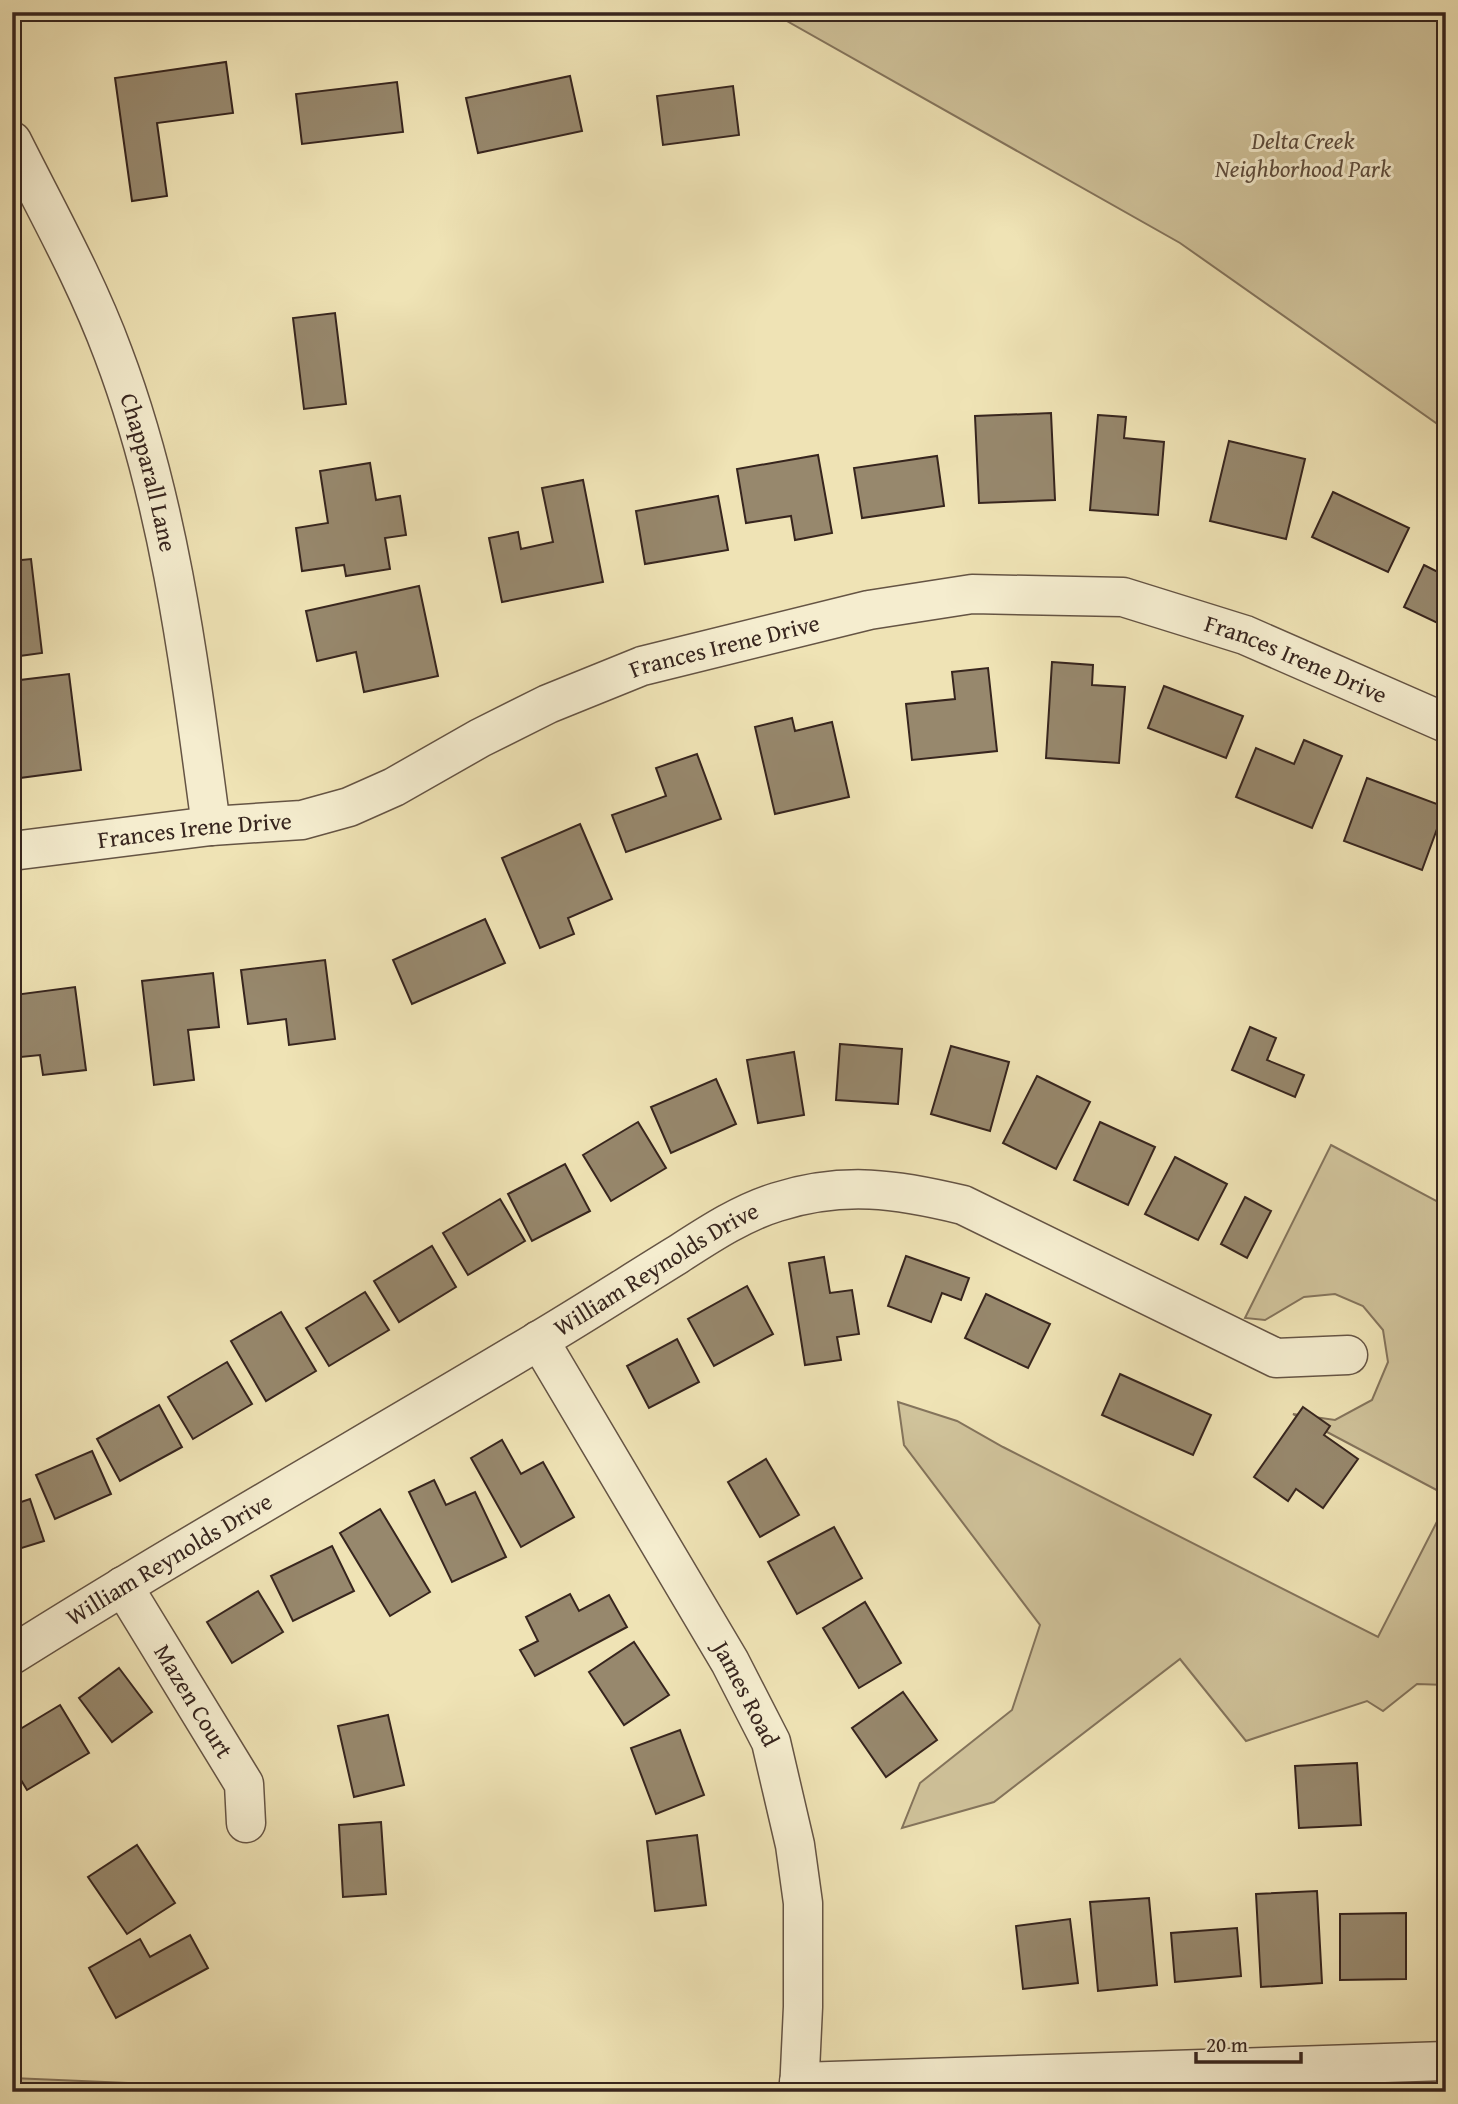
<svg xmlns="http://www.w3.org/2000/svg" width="1458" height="2104" font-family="'Gentium Book Plus',serif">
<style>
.green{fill:#d0c39b;stroke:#84745c;stroke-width:2}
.building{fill:#97886d;stroke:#37251e;stroke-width:2}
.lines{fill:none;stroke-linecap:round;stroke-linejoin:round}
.street-casing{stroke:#655444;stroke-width:41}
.street{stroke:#f5edcf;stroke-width:38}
.labels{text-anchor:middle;stroke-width:6;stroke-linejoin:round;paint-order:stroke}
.park-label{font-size:24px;font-style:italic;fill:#5d4c3d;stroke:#f5edcf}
.street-label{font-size:24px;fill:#37251e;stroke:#f5edcf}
</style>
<rect width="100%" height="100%" fill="#efe3b5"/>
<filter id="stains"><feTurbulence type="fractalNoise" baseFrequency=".00286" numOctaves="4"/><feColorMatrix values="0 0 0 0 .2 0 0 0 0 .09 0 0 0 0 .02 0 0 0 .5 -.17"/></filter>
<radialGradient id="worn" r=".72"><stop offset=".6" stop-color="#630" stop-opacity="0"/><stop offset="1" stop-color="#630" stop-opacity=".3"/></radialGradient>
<g class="green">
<path d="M771,12H1446V430L1180,243Z"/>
<path d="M1331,1145L1446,1206V1495L1293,1414L1335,1420L1372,1400L1388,1362L1383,1330L1363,1306L1335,1294L1304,1297L1265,1320L1245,1318Z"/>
<path d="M898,1402L957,1421L1003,1447L1378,1637L1446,1504V1685L1417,1684L1383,1711L1367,1701L1246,1741L1180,1659L994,1802L902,1828L920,1783L1012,1710L1040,1625L904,1445Z"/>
<path d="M12,2078L127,2083L126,2092H12Z"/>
</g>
<g class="building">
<path d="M226,62L233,113L157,123L167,196L132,201L115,78Z"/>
<path d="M570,76L582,131L478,153L466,98Z"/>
<path d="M397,82L403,132L302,144L296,94Z"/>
<path d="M733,86L739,135L663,145L657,96Z"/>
<path d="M335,313L346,404L304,409L293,318Z"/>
<path d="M1051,413L1055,500L979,503L975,416Z"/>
<path d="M1098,415L1126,417L1124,438L1164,442L1158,515L1090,510Z"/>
<path d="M1229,441L1305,459L1286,539L1210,521Z"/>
<path d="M818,455L832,533L795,540L791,516L746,523L737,469Z"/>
<path d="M937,456L944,506L862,518L854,468Z"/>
<path d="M370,463L376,500L400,496L406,535L385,538L390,569L346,576L344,565L302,571L296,528L328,523L320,471Z"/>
<path d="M583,480L603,582L502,602L489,538L518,532L521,549L553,542L542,488Z"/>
<path d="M1333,492L1409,528L1388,572L1312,537Z"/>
<path d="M718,496L728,550L645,564L636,511Z"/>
<path d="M31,559L42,653L12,657V561Z"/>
<path d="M1424,565L1446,576V627L1404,607Z"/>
<path d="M419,586L438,676L364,692L356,652L317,661L306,611Z"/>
<path d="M1052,662L1093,665L1092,685L1125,687L1119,763L1046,758Z"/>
<path d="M988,668L997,751L912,760L906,704L955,699L952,672Z"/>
<path d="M69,674L81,770L12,779V681Z"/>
<path d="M1164,686L1243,716L1226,758L1148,728Z"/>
<path d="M792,718L795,731L832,722L849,797L775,814L755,727Z"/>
<path d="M1304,740L1342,756L1312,828L1236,797L1256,748L1294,764Z"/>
<path d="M697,754L721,819L626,852L612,815L666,796L656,768Z"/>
<path d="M1367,778L1445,807L1422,870L1344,841Z"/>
<path d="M580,824L612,899L568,918L574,934L540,948L502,858Z"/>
<path d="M485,919L505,963L412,1004L393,960Z"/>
<path d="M325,960L335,1039L289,1045L286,1019L248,1024L241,970Z"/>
<path d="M213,973L219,1027L188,1030L194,1080L154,1085L142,981Z"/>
<path d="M75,987L86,1070L43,1075L40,1055L21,1057L14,995Z"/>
<path d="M1250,1027L1276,1038L1267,1060L1304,1075L1295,1097L1232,1070Z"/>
<path d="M840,1044L902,1049L898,1104L836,1100Z"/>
<path d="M951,1046L1009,1062L990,1131L931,1114Z"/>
<path d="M794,1052L804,1115L758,1123L747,1060Z"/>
<path d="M1037,1076L1090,1102L1056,1169L1003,1143Z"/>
<path d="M716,1079L736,1124L671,1153L651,1107Z"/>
<path d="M638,1122L666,1168L611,1201L583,1155Z"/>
<path d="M1100,1122L1155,1147L1128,1205L1074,1180Z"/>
<path d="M1175,1157L1227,1184L1198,1240L1145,1214Z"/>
<path d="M565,1164L590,1211L532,1241L508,1194Z"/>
<path d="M1245,1197L1271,1211L1247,1258L1221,1244Z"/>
<path d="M500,1199L525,1241L468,1275L443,1233Z"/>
<path d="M432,1246L456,1287L399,1322L374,1281Z"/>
<path d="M906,1256L969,1278L961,1300L942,1293L931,1322L888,1306Z"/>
<path d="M824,1257L830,1293L852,1290L859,1334L837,1337L841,1360L805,1365L789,1263Z"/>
<path d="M747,1286L773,1334L714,1366L688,1319Z"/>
<path d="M365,1292L389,1330L329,1366L306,1328Z"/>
<path d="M986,1294L1050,1324L1028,1368L965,1338Z"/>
<path d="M281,1312L316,1371L266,1401L231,1341Z"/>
<path d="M677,1339L699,1382L649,1408L627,1366Z"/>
<path d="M227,1362L252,1404L193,1439L168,1397Z"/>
<path d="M1120,1374L1211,1415L1193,1455L1102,1415Z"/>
<path d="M159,1405L182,1447L120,1481L97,1439Z"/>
<path d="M1303,1407L1330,1426L1324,1435L1358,1459L1323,1508L1296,1489L1288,1501L1254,1477Z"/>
<path d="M502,1440L521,1474L543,1462L574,1517L521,1547L471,1458Z"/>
<path d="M92,1451L111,1494L55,1519L36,1475Z"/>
<path d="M766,1459L799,1515L760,1537L728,1482Z"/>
<path d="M434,1480L446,1505L475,1492L506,1557L452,1582L409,1492Z"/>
<path d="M30,1499L44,1541L12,1551V1505Z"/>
<path d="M380,1509L430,1592L390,1616L340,1533Z"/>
<path d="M834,1527L862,1578L797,1614L768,1562Z"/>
<path d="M332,1546L354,1591L293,1621L271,1576Z"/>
<path d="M258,1591L283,1632L232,1663L207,1622Z"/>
<path d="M570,1594L579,1611L609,1595L627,1627L535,1676L520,1650L538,1641L526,1617Z"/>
<path d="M865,1602L901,1663L859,1688L823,1628Z"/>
<path d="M634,1642L669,1695L624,1725L589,1672Z"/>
<path d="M119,1668L152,1712L112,1742L79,1698Z"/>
<path d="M903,1692L937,1740L886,1777L852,1728Z"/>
<path d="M60,1705L89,1753L27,1790L12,1765V1734Z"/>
<path d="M388,1715L404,1785L354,1797L338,1726Z"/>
<path d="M680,1730L704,1795L656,1814L631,1748Z"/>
<path d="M1357,1763L1361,1825L1299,1828L1295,1766Z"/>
<path d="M381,1822L386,1894L343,1897L339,1825Z"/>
<path d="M697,1835L706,1905L655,1911L647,1841Z"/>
<path d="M137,1845L175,1903L127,1934L88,1877Z"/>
<path d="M1317,1891L1322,1983L1261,1987L1256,1894Z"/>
<path d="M1149,1898L1157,1985L1098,1991L1090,1902Z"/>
<path d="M1406,1913V1979L1340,1980V1914Z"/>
<path d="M1070,1919L1078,1983L1023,1989L1016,1926Z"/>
<path d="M1237,1928L1241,1976L1175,1982L1171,1933Z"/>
<path d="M190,1935L208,1968L116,2018L89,1968L140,1939L150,1957Z"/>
</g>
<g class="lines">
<g class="street-casing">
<g id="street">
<path id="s1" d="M12,141C47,211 86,280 113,353C170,503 190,668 211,826"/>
<path id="s2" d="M12,851L211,826L302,820L349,807L394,787L480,738L548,704L642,666L869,610L972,594L1123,597L1245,635L1446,723"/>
<path id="s3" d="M539,1340L730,1662L771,1742L795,1845L803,1903V2007L799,2092"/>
<path id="s4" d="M123,1586L244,1784L246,1823"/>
<path id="s5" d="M12,1655C185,1546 363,1446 538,1341C585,1313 630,1284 677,1255C708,1235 741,1213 777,1202C844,1181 897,1189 963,1205L1276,1358L1348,1355"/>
<path d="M799,2082L1446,2061"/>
</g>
</g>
<use href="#street" class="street"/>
</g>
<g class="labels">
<g class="park-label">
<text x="1303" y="149">Delta Creek<tspan x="1303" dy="28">Neighborhood Park</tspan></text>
</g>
<g class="street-label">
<text dy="8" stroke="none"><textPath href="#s1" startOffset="360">Chapparall Lane</textPath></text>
<text dy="8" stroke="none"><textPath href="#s2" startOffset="751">Frances Irene Drive</textPath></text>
<text dy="8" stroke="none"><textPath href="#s2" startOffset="1339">Frances Irene Drive</textPath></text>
<text dy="8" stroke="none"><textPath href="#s2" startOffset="184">Frances Irene Drive</textPath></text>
<text dy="8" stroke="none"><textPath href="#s5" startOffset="751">William Reynolds Drive</textPath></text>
<text dy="8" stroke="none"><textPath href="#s5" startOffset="184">William Reynolds Drive</textPath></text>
<text dy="8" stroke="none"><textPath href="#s3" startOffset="410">James Road</textPath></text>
<text dy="8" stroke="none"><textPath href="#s4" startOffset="135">Mazen Court</textPath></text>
</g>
</g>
<rect width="1458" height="2104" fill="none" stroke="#efe3b5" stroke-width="42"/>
<rect x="14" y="14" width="1430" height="2076" fill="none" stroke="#37251e" stroke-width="3.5"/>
<rect x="21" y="21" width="1416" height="2062" fill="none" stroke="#37251e" stroke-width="2"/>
<path d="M1196 2052v10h105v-10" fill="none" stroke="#37251e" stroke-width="3.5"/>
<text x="1206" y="2052" font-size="21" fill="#37251e" stroke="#f5edcf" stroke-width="5" paint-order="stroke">20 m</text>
<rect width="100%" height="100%" filter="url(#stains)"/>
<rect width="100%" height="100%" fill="url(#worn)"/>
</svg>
